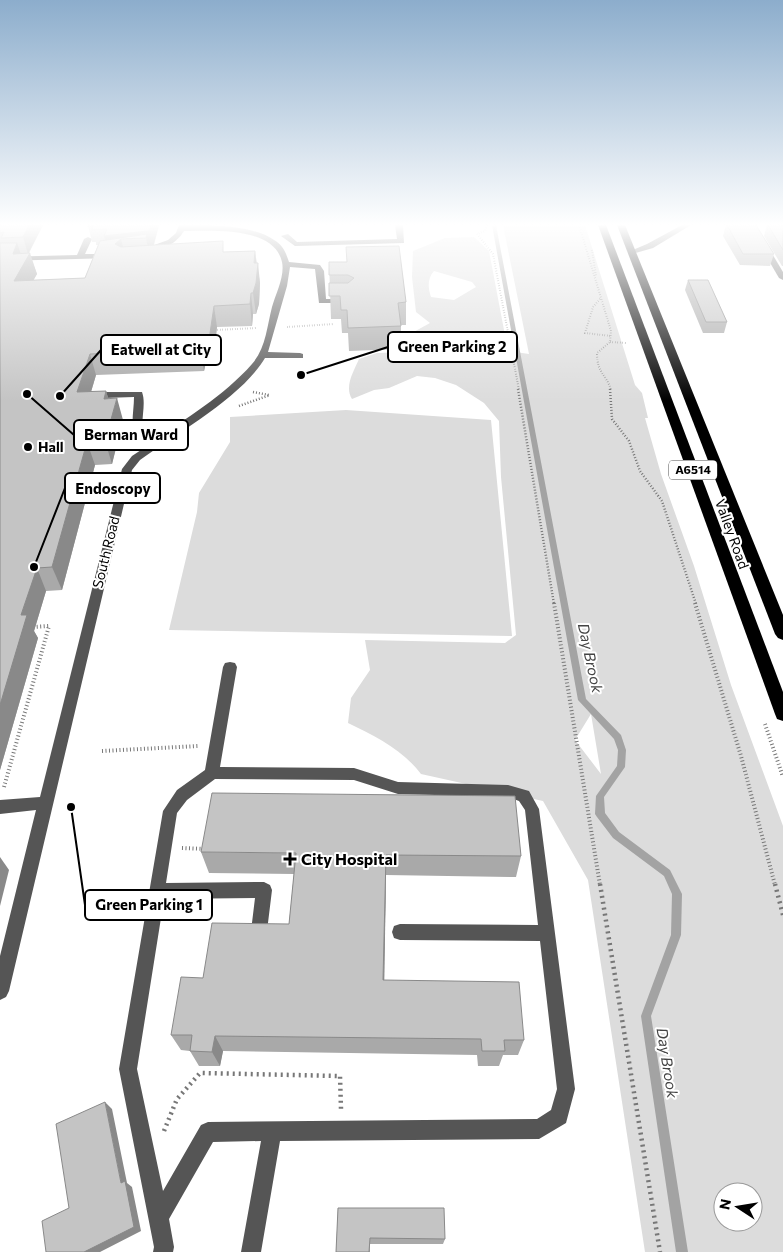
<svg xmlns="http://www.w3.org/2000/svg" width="783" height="1252" font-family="Commissioner,sans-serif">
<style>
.green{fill:#dcdcdc;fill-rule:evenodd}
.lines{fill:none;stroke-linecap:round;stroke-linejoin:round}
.stream{fill:#a3a3a3;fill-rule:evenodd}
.path-far3{stroke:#777;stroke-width:2;stroke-dasharray:0.5 2;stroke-linecap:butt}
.path-far2{stroke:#777;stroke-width:2.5;stroke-dasharray:1 2;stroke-linecap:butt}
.path-far1{stroke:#777;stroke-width:4;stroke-dasharray:1 2.5;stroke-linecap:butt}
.path{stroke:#777;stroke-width:4.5;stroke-dasharray:2 4;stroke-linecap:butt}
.minor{fill:#555;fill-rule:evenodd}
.highway{fill:#000;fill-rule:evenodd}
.wall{fill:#a9a9a9}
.shaded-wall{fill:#898989}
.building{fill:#c4c4c4;stroke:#898989}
.poi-dot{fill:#000;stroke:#fff;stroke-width:2}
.labels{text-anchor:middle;stroke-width:4;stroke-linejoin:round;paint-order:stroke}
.shield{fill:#fff;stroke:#4c4c4c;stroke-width:1}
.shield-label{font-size:12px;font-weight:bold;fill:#000}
.poi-label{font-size:14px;font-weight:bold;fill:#000;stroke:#fff;text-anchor:start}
.street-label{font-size:14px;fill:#000;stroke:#fff}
.water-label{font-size:15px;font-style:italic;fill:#444;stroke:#fff}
.near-poi-label{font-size:16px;font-weight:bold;fill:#000;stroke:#fff;text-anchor:start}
.leader{fill:none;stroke:#000;stroke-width:2}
.callout-dot{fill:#000;stroke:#fff;stroke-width:2}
.callout{fill:#fff;stroke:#000;stroke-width:2}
.callout-label{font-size:15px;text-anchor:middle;font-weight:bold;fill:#000}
</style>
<rect width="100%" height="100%" fill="#fff"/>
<g class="green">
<path d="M503,225H585L635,385L642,393L648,418H645L661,474L694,566L731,685L783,826V1252H645L588,880L543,801L421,774C403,750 375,736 348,723L351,698L370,670L365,640L505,643L516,635L501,477L499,421L484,403L456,385L435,378L417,376L389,388L374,390L352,399C344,386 354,371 359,359L377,353L406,352L410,334L430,323L416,312L412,277L413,251L445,238L474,237L489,251L508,351L529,354ZM434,271L472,282L476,287L454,300L431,297C428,288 427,279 434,271ZM591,714L601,774L575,740ZM723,1192H753V1222H723Z"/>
<path d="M346,410L491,420L512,636L169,630L197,512L199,493L230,442V417Z"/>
</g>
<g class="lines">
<path class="stream" d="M492,225H496L586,699L621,735L626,750L625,767L604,797L605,813L619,832L670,870L682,894L681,935L651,1016L688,1252H676L641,1016L671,935L672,894L664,876L613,838L597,817L595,814L596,796L617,766L618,750L614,739L578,700Z"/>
<g class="path-far3">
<path d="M487,225L485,231L477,234L493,254L519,390"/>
<path d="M579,225L611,331L610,342L597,353C597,374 606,373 611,390"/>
<path d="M592,250L596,276"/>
<path d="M600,299L593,307L585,333L611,336"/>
<path d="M287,327L334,324"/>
<path d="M215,330L256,328"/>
<path d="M610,342L627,343"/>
</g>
<g class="path-far2">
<path d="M518,389L554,604"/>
<path d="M610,389L612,419L629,441L640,471L662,501L696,604"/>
<path d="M253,392L269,395"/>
<path d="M239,406L270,395"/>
</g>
<g class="path-far1">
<path d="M554,603L600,885"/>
<path d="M695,603L741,756L775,885"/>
<path d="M765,724L783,777"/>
<path d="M102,751L198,746"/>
<path d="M4,787L49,626L32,627"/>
<path d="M182,848L206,849"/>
</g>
<g class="path">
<path d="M600,884L660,1252"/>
<path d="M775,884L783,915"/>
<path d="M164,1131L177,1099L200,1073L340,1076L341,1109"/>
</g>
<g class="minor">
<path d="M179,225C203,225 252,224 274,240C283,245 286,253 289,262L320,265L324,271L326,299H345L349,301L345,303H319L315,269L290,267L287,286L268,352L300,353L303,354V358H265C242,397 177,433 140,460L132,470L9,991L6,997L0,1000V956L36,810L0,814V800L40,797L122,469L132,456L144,448C127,435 134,415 134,397L103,398L98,395L103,392H142C148,408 135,430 150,443C185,419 224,396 252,364C266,348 267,326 272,307C276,293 285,276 282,262C274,226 212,231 184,231C177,243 160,253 146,252V248L168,240L176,233Z"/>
<path d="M395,225H403L404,243L295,246L281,236L288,234L297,242L397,239Z"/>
<path d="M682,225H691L653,248L632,254L628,252L647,244Z"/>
<path d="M748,225H755L783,272V280L779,278Z"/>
<path d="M88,237L92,239L85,254H110L114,256L113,258L0,261V257L77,255L84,239Z"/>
<path d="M230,662L235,663L237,667L220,767L354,768L398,782L508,785L529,791L539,809L575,1089L566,1123L539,1139L280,1141L261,1252H241L261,1141L213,1142L169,1219L174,1247L173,1252H153L154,1247L119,1069L163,811L177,790L205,770L223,667L225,663ZM215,779L354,780L398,794L508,797L519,801L525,810L538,925L400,924L394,926L392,932L394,938L400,940L540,941L557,1089L551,1110L537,1119L208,1122L201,1125L163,1191L137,1069L164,899L255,898L251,931L253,937L259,939L265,937L267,931L272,890L270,885L264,882L166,883L177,813L187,800Z"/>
</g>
<g class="highway">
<path d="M598,225H606L783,692V721L777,719L775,714Z"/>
<path d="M617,225H625L783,615V640L778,638L775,634Z"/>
</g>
</g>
<g class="wall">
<path d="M0,225H43L29,253L37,274L33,280L85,278L98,245H96V242H92L88,225H159L154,245L224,252L255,251L260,283L259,304L256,314H253L252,326L217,327L213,361L206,362L204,371L96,375L91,392L106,391L108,398L123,420L112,464L95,465L62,590L46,591L34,631L38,638L0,770Z"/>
<path d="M726,225H756L774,254L770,266L740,265L723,236Z"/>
<path d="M767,225H783V266H782L764,236Z"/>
<path d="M329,262L406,302V325H401V349L349,351L348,333H342L341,319H331Z"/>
<path d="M688,280L727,322L724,333H703L685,290Z"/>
<path d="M201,852L521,856L516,877L386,875L384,980L524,1040L518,1055H503L499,1066H478L477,1055L223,1051L220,1066H199L190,1051L181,1050L171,1035L289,924L294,874L209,873Z"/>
<path d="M338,1208L445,1239L443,1244H370V1252H336Z"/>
</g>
<g class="shaded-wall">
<path d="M29,225H43L28,254L23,237Z"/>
<path d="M151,225H159L150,258L146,238L121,239L126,259L108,252L104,236Z"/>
<path d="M17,243L24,263L30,253L37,274L22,301L14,281L13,254Z"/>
<path d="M255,251L257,269L258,263L260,283L259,304L256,314L253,293Z"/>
<path d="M251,293L253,314L252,326L250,304Z"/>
<path d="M214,306L217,327L213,361L209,340Z"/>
<path d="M202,340L206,362L204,371L200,350Z"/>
<path d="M90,354L96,375L84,415L77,392Z"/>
<path d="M106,391L113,413L104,399Z"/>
<path d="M117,398L123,420L112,464L105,441Z"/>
<path d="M87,442L95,465L62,590L52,567Z"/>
<path d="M37,568L46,591L34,631L38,638L0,770V705L21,615Z"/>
<path d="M386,855V875L384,997L383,980Z"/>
<path d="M0,857L9,870L0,906Z"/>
<path d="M215,1036L223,1051L220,1066L212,1052Z"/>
<path d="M105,1102L112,1109L127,1183L132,1187L141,1231L100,1252H84L121,1183Z"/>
</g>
<g class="building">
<path d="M0,225H29L23,237L1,238L4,232L0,233Z"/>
<path d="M88,225H151L150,230L147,231L104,236L107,229L92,230L93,226L88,227Z"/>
<path d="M727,225H756L774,254H743Z"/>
<path d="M768,225H783V250Z"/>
<path d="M147,234L146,238L121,239L115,244L121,247L223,241V252L255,251L254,263H258L256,283L253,293H251L250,304L214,306L209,340H202L200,350L90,354L77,392L106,391L104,399L117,398L105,441L87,442L52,567L37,568L21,615H27L0,705V243H17L13,254L30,253L14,281L85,278L100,241Z"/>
<path d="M399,246L406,302L398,303L401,326L348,328L347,310H341L340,296H329V283H348L354,278L348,275H329V262H347L346,247Z"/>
<path d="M688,280H708L727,322H706Z"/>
<path d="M212,793L515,796L521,856L386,855L383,980L519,982L524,1040H504L505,1051H482L481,1039L215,1036L212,1052L190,1051L192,1035H171L181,977L203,978L212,923L289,924L296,853L201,852Z"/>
<path d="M105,1102L121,1183L125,1181L134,1227L84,1252H46L42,1221L69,1208L56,1124Z"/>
<path d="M338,1208H444L445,1239L370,1238L369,1252H336Z"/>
</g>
<linearGradient id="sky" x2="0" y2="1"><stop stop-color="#8cadcc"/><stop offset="0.56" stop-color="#fff"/><stop offset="1" stop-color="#fff" stop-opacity="0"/></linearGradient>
<rect width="783" height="401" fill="url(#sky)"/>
<g class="poi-dot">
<circle cx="28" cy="447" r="5"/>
<path d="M287.5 851.5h5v5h5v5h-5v5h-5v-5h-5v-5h5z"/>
</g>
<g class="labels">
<rect class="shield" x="669" y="460.5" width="48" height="19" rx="4"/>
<g class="shield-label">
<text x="693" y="474">A6514</text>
</g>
<g class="poi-label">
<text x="38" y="452">Hall</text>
</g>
<g class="street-label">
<text transform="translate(732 534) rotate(70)" y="5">Valley Road</text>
<text transform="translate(106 552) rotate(-76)" y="5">South Road</text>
</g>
<g class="water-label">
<text transform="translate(590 658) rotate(78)" y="5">Day Brook</text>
<text transform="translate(667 1063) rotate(81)" y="5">Day Brook</text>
</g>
<g class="near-poi-label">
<text x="301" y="865">City Hospital</text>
</g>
</g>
<path class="leader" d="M301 375L388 347M60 396L101 350M27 394L74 435M34 567L65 488M71 807L85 905"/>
<g class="callout-dot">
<circle cx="301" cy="375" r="5"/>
<circle cx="60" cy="396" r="5"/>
<circle cx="27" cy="394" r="5"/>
<circle cx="34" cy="567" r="5"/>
<circle cx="71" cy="807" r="5"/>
</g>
<g class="callout">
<rect x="388" y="332" width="129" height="30" rx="5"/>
<rect x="101" y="335" width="120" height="30" rx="5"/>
<rect x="74" y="420" width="114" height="30" rx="5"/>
<rect x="65" y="473" width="95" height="30" rx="5"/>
<rect x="85" y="890" width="127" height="30" rx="5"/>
</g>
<g class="callout-label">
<text x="452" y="352">Green Parking 2</text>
<text x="161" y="355">Eatwell at City</text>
<text x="131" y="440">Berman Ward</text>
<text x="113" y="494">Endoscopy</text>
<text x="149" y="910">Green Parking 1</text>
</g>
<g transform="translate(738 1207) rotate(282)"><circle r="24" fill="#ffffff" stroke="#999999"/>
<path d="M0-4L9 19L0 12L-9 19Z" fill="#000000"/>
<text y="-8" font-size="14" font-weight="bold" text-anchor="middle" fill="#000000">N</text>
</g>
</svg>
